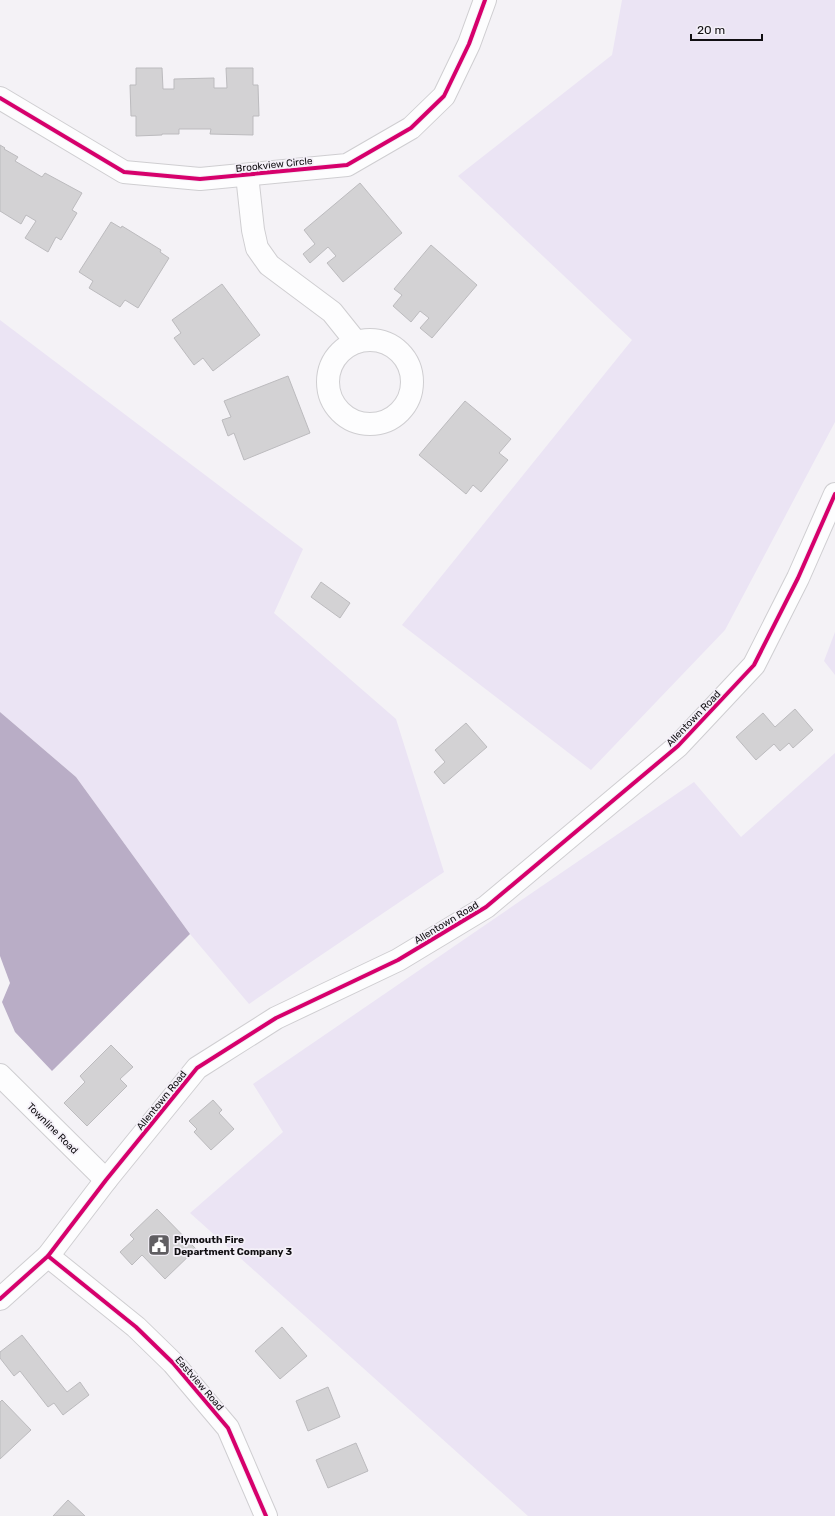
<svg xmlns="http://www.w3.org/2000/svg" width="835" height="1516" font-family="Rubik,sans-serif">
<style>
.green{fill:#ebe4f4}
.water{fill:#b9adc6}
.building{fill:#d3d2d4;stroke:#bcbbbe}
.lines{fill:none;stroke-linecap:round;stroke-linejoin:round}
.minor-casing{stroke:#cfced1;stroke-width:24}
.tertiary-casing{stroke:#cfced1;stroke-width:24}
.minor{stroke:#fdfdfe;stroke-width:22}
.tertiary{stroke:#fdfdfe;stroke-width:22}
.cycleway-casing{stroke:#f4f0f8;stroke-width:6}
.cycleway{stroke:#d6006c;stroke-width:4}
.labels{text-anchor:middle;stroke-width:3.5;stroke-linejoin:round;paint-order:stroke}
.street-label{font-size:10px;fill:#110f12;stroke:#f4f0f8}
.poi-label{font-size:10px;font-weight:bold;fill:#110f12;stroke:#f4f0f8;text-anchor:start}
</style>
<rect width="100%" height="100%" fill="#f4f2f6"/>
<g class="green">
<path d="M622,0H835V422L725,630L591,770L402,625L632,340L458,176L612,55Z"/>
<path d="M0,320L303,549L274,613L396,719L444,872L249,1004L190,934L76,777L0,712Z"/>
<path d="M835,632V675L824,661Z"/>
<path d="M835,753V1516H528L190,1213L283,1132L253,1084L694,782L741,837Z"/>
</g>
<path class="water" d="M0,712L76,777L190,934L52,1071L15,1032L2,1002L10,983L0,956Z"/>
<g class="building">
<path d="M136,68H162L163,89H174V79L214,78V88H227L226,68H253V85H258L259,116H253V135L210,134L211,129H179V134H162V135L136,136V116H131L130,85H136Z"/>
<path d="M0,145L5,148L4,149L18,157L15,161L42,177L45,173L82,193L72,210L77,213L61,240L56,237L48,252L25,238L36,221L26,215L21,224L0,211Z"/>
<path d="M360,183L402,233L343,282L327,263L336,256L328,247L310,263L303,254L315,244L304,230Z"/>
<path d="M111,222L121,228L122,226L161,250L160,252L169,258L138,308L125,300L120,307L89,288L93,281L79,272Z"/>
<path d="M431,245L477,285L432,338L420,328L429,318L420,311L411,322L393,306L402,295L394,289Z"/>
<path d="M222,284L260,335L213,371L203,358L194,365L174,338L181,333L172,320Z"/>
<path d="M288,376L310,433L244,460L234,433L228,436L222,420L231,417L224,401Z"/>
<path d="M465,401L511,439L499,453L508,460L481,492L473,485L466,494L419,455Z"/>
<path d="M321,582L350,603L340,618L311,597Z"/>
<path d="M795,709L813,730L793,748L789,743L780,751L774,744L756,760L736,737L763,713L775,727Z"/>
<path d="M466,723L487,747L444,784L434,772L445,762L435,750Z"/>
<path d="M111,1045L133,1067L120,1079L127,1086L87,1126L64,1103L85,1082L80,1076Z"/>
<path d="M213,1100L222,1110L219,1113L234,1129L211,1150L194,1132L197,1129L189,1121Z"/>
<path d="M157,1209L196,1249L165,1279L142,1255L132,1265L120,1252L134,1239L130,1235Z"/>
<path d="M282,1327L307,1356L280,1379L255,1351Z"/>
<path d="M22,1335L67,1392L80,1382L89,1395L63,1415L54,1403L48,1407L20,1371L14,1376L0,1358V1352Z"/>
<path d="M328,1387L340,1417L308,1431L296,1401Z"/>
<path d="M2,1400L31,1430L0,1459V1402Z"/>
<path d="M356,1443L368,1471L328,1488L316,1460Z"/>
<path d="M68,1500L85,1516H53Z"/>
</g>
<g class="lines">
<g class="minor-casing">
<g id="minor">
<path d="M0,98L124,172L200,179L347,165L411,128L444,96L469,44L485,0"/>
<path d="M247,175L253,230L257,248L269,265L332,312L356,342"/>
<circle cx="370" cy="382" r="42"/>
<path d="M0,1075L106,1180"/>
<path d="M48,1256L136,1327L173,1363L228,1428L266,1516"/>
</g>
</g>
<g class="tertiary-casing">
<path id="tertiary" d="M0,1299L48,1256L106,1180L197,1068L276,1018L398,960L486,907L678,746L754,665L798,578L835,494"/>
</g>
<use href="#minor" class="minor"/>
<use href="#tertiary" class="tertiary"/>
<g class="cycleway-casing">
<g id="cycleway">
<path d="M0,98L124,172L200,179L347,165L411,128L444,96L469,44L485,0"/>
<path d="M48,1256L136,1327L173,1363L228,1428L266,1516"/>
<path d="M0,1299L48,1256L106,1180L197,1068L276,1018L398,960L486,907L678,746L754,665L798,578L835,494"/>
</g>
</g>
<use href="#cycleway" class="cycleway"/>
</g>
<defs>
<g id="civic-square" transform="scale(1.15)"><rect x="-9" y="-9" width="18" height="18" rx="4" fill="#605e62" stroke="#f4f0f8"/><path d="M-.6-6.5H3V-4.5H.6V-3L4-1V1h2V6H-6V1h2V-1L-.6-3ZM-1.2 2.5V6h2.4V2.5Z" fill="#fff"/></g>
</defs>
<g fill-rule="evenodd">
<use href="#civic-square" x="159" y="1245"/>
</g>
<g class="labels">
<g class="street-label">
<text transform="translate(274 164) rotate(-6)" y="4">Brookview Circle</text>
<text transform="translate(693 718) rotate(-46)" y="4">Allentown Road</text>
<text transform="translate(446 922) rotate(-31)" y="4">Allentown Road</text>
<text transform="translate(161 1100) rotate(-51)" y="4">Allentown Road</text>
<text transform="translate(53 1128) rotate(45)" y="4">Townline Road</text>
<text transform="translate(200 1383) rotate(49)" y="4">Eastview Road</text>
</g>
<g class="poi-label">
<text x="174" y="1243">Plymouth Fire<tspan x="174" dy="12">Department Company 3</tspan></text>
</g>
</g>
<path d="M691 34v6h71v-6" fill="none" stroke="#110f12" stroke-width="2"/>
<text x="697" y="34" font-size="12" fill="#110f12" stroke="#f4f0f8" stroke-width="3" paint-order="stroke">20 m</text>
</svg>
